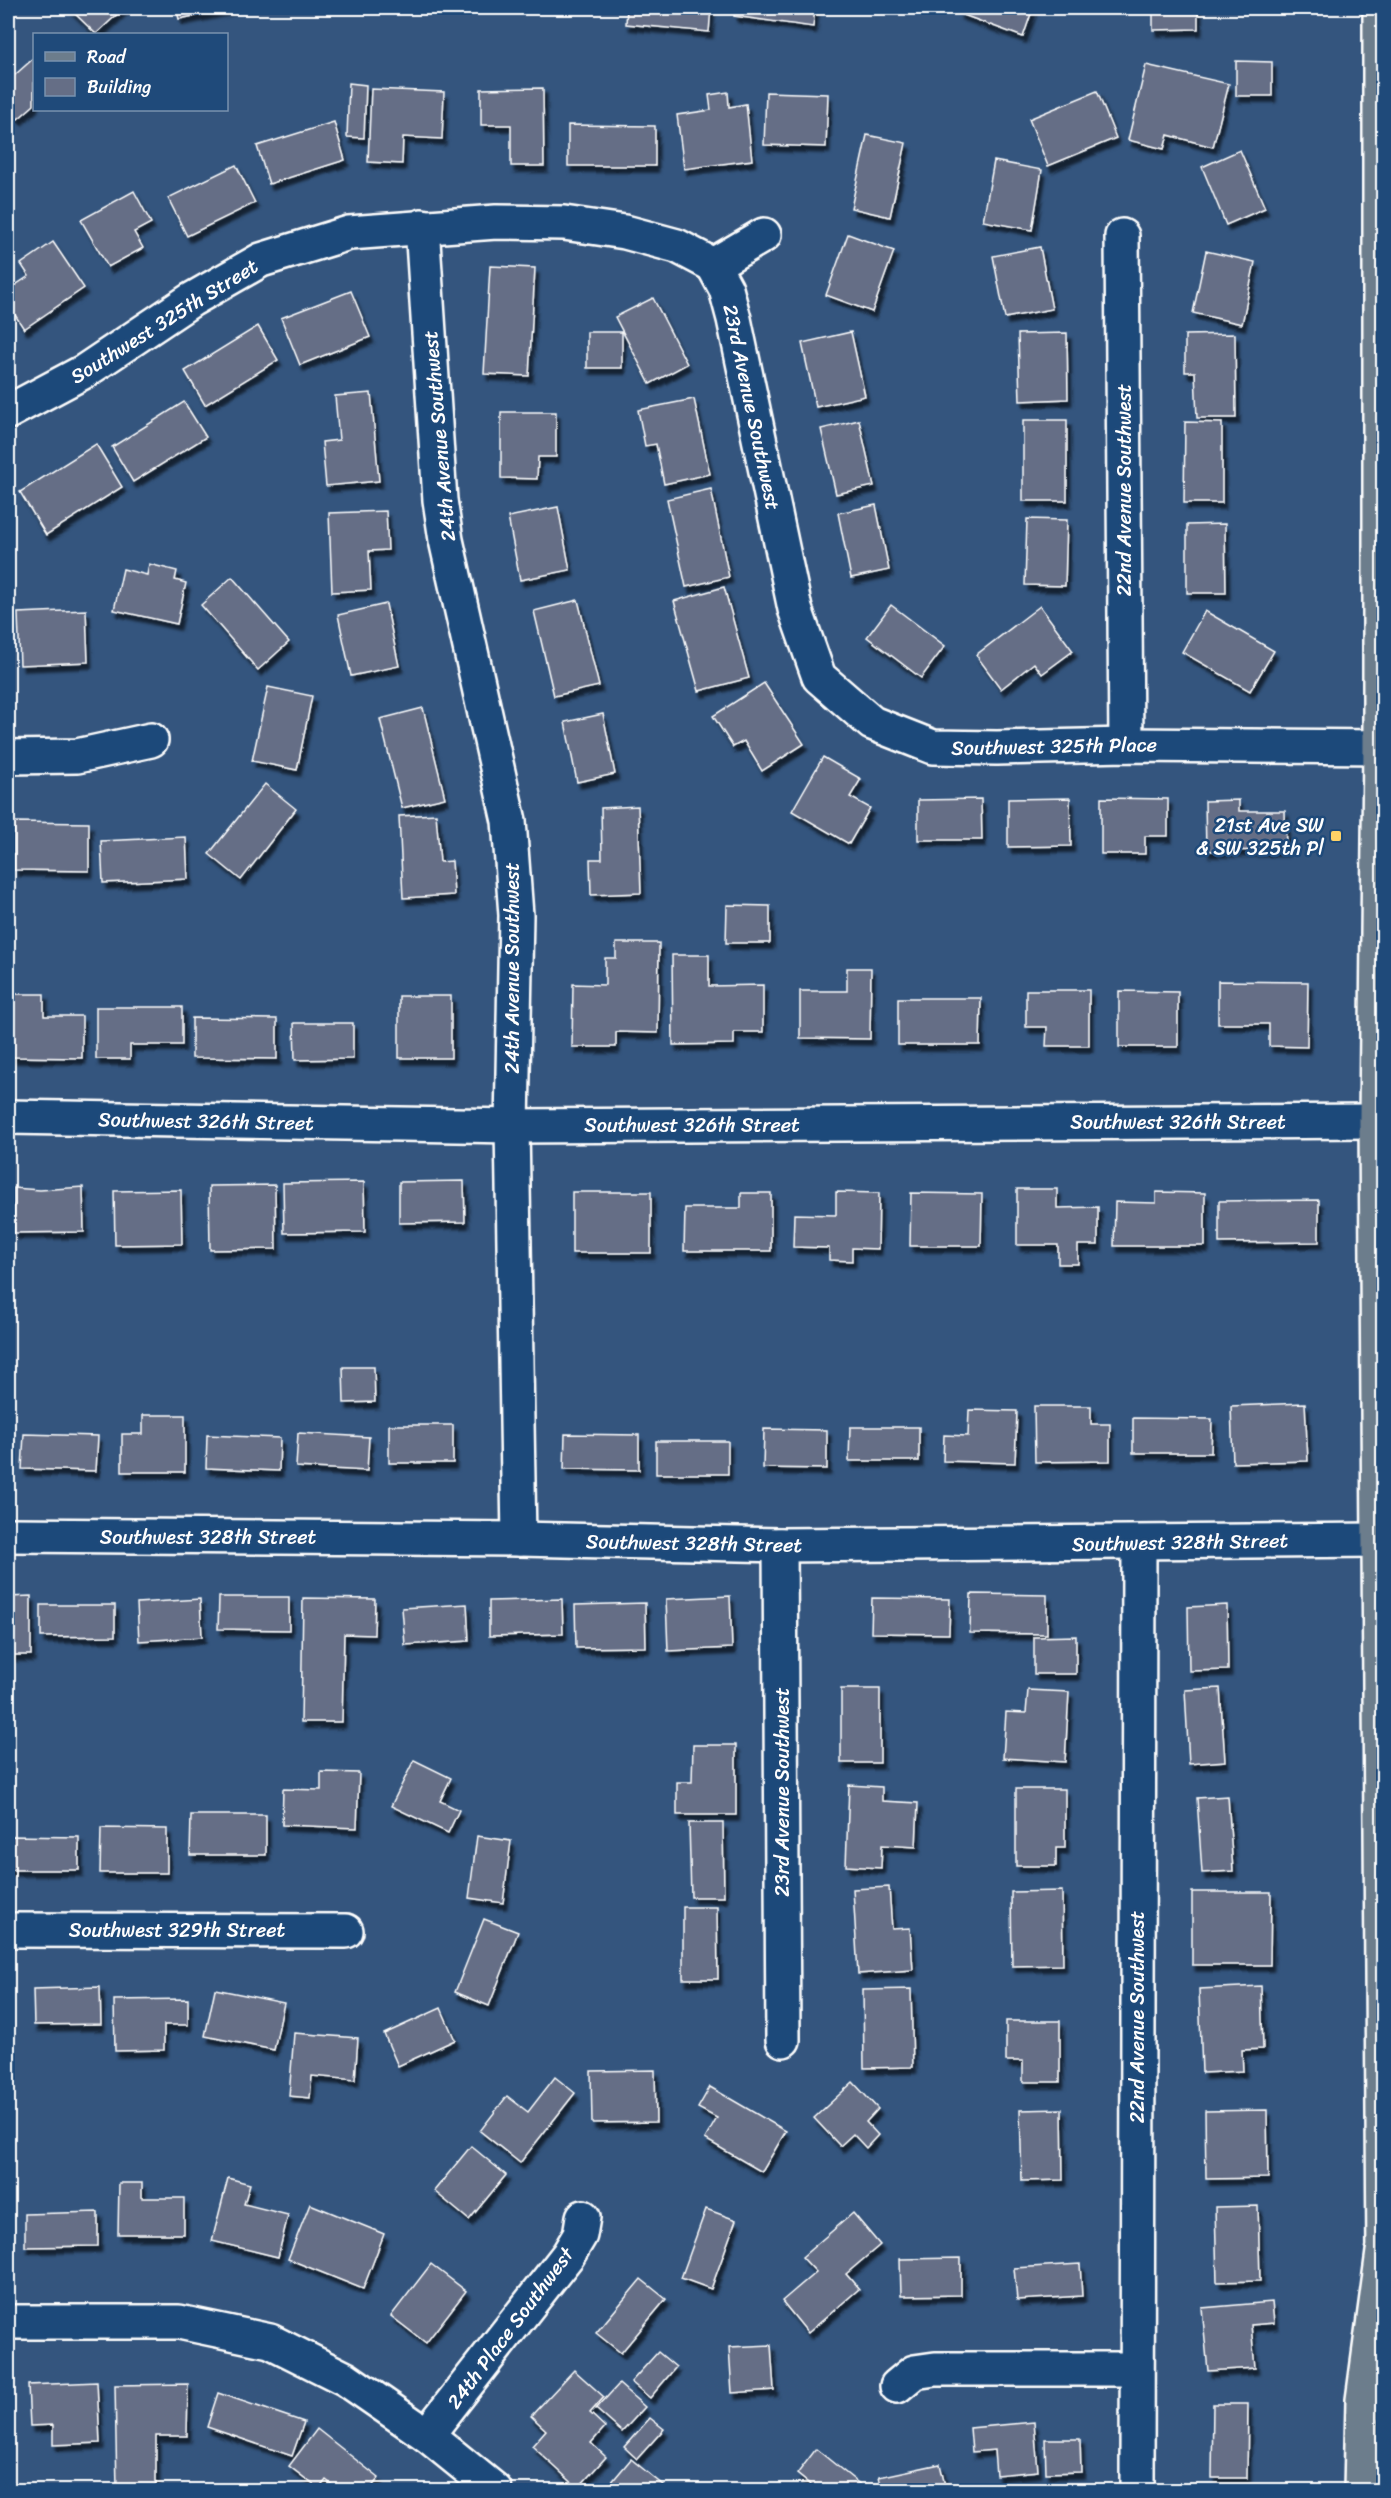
<svg xmlns="http://www.w3.org/2000/svg" width="1391" height="2498" font-family="Sriracha,sans-serif">
<style>
.building{fill:#656e86;stroke:#fff;stroke-width:1.5;filter:url(#shadow)}
.lines{fill:none;stroke-linecap:round;stroke-linejoin:round}
.minor-casing{stroke:#fff;stroke-width:38}
.major-casing{stroke:#fff;stroke-width:38}
.minor{stroke:#1f4a7a;stroke-width:33}
.major{stroke:#6c7d8c;stroke-width:33}
.poi-dot{fill:#ffd166;stroke:#1f4a7a;stroke-width:2}
.labels{text-anchor:middle;stroke-width:5;stroke-linejoin:round;paint-order:stroke}
.street-label{font-size:20px;fill:#fff;stroke:#1f4a7a}
.poi-label{font-size:20px;fill:#fff;stroke:#1f4a7a;text-anchor:end}
</style>
<defs>
<filter id="shadow"><feDropShadow dx="3.5" dy="6" stdDeviation="1.5" flood-color="#0009"/></filter>
</defs>
<rect width="100%" height="100%" fill="#34557e"/>
<filter id="ink" filterUnits="userSpaceOnUse"><feTurbulence type="fractalNoise" baseFrequency=".0167" numOctaves="2"/><feDisplacementMap in="SourceGraphic" scale="12" xChannelSelector="R" yChannelSelector="G"/><feConvolveMatrix kernelMatrix="1 2 1 2 8 2 1 2 1" color-interpolation-filters="sRGB"/></filter>
<g filter="url(#ink)">
<g class="building">
<path d="M69,8H124L96,34Z"/>
<path d="M176,8H232L179,19Z"/>
<path d="M627,8H711L709,32L626,24Z"/>
<path d="M735,8H815L813,27L734,16Z"/>
<path d="M960,8H1033L1023,37L958,13Z"/>
<path d="M1153,8H1198V29L1153,30Z"/>
<path d="M34,58V105L18,119L8,107V81Z"/>
<path d="M1236,61L1272,62V96H1236Z"/>
<path d="M1146,65L1229,84L1213,147L1168,135L1164,149L1128,140Z"/>
<path d="M349,83L366,85L364,138L347,137Z"/>
<path d="M543,88L544,166H511V125H481V89Z"/>
<path d="M371,89L444,92L442,139L403,137L402,164L368,162Z"/>
<path d="M1097,91L1116,138L1048,166L1029,119Z"/>
<path d="M728,92L729,107L746,104L752,160L684,169L677,115L711,110L709,95Z"/>
<path d="M766,92L828,94L826,147L764,145Z"/>
<path d="M334,122L345,160L269,184L257,146Z"/>
<path d="M568,125L655,126V166H568Z"/>
<path d="M867,135L906,143L890,217L851,208Z"/>
<path d="M1240,150L1265,208L1226,225L1202,167Z"/>
<path d="M994,161L1042,170L1032,230L983,221Z"/>
<path d="M236,165L255,203L187,236L168,198Z"/>
<path d="M134,191L151,223L134,232L143,248L108,267L81,220Z"/>
<path d="M848,234L894,251L872,312L826,295Z"/>
<path d="M53,242L84,288L24,329L8,304V290L29,276L21,264Z"/>
<path d="M1040,247L1052,309L1005,318L993,256Z"/>
<path d="M1206,251L1255,262L1242,324L1193,313Z"/>
<path d="M490,266L535,268L529,376L484,374Z"/>
<path d="M351,291L370,337L300,365L281,318Z"/>
<path d="M653,298L687,364L650,384L615,317Z"/>
<path d="M258,326L278,360L205,405L185,371Z"/>
<rect x="587" y="332" width="35" height="36"/>
<path d="M851,332L865,396L816,407L802,343Z"/>
<path d="M1067,333L1068,399L1020,401L1018,334Z"/>
<path d="M1235,334L1236,418H1197L1195,372H1185V335Z"/>
<path d="M371,393L379,481L326,486L322,442L339,440L335,396Z"/>
<path d="M694,399L710,474L664,484L656,444L645,446L638,410Z"/>
<path d="M184,402L206,437L133,482L112,447Z"/>
<path d="M501,412H556V457H538L537,479L501,478Z"/>
<path d="M859,420L874,486L836,494L821,429Z"/>
<rect x="1023" y="420" width="44" height="81"/>
<path d="M1185,422L1222,423V503H1184Z"/>
<path d="M96,444L122,487L46,535L20,492Z"/>
<path d="M711,489L729,577L686,587L667,499Z"/>
<path d="M876,505L889,570L851,578L838,513Z"/>
<path d="M558,507L570,570L520,580L508,517Z"/>
<path d="M386,511L388,550L369,551L371,590L332,592L329,513Z"/>
<path d="M1027,519L1067,520L1065,586L1025,585Z"/>
<path d="M1225,524L1226,593H1187V525Z"/>
<path d="M149,564L177,571L175,580L186,583L177,624L114,610L123,569L147,575Z"/>
<path d="M232,577L289,642L258,670L201,605Z"/>
<path d="M724,587L749,678L699,691L674,601Z"/>
<path d="M578,600L599,686L554,696L534,611Z"/>
<path d="M386,604L399,666L351,676L338,615Z"/>
<path d="M891,605L945,646L921,678L867,637Z"/>
<path d="M1040,606L1073,651L1042,674L1034,663L1001,689L976,655Z"/>
<path d="M86,610L88,662L20,665L18,613Z"/>
<path d="M1205,611L1274,651L1250,691L1182,652Z"/>
<path d="M764,683L804,744L762,771L744,741L733,747L713,716Z"/>
<path d="M268,687L312,696L297,770L252,761Z"/>
<path d="M423,708L445,798L402,808L380,719Z"/>
<path d="M603,714L615,774L577,782L565,722Z"/>
<path d="M823,757L861,779L850,797L870,808L849,844L792,811Z"/>
<path d="M265,784L296,809L241,880L209,854Z"/>
<path d="M1070,798L1071,846L1008,847V799Z"/>
<path d="M1101,798L1168,799V836H1145V854H1101Z"/>
<path d="M981,799L982,840H918V800Z"/>
<path d="M1239,800V811H1285L1286,850L1206,851L1205,801Z"/>
<path d="M638,806L641,893L591,895L590,859H602L601,808Z"/>
<path d="M436,814L440,862L452,861L454,895L403,898L399,816Z"/>
<path d="M14,822L89,823V871L14,870Z"/>
<path d="M186,837L188,879L103,883L101,841Z"/>
<path d="M727,905L770,906V943H726Z"/>
<path d="M616,943H659L658,1033L616,1032V1047H572L573,984L605,985V958H616Z"/>
<path d="M672,955H709V986L763,985V1032H734V1044L673,1045Z"/>
<path d="M847,968H871L870,1039L800,1038V991H847Z"/>
<path d="M1218,981L1308,982L1307,1047L1269,1046V1024H1218Z"/>
<path d="M1026,990H1089V1046H1046L1047,1027H1026Z"/>
<path d="M1119,991L1178,992V1047H1119Z"/>
<path d="M8,994H44V1016H82V1058L8,1057Z"/>
<rect x="399" y="996" width="52" height="62"/>
<path d="M898,998H981L980,1045H898Z"/>
<path d="M96,1007H182V1045H130V1059H96Z"/>
<path d="M192,1018L277,1019V1059L192,1058Z"/>
<path d="M294,1023H353V1059L295,1060Z"/>
<path d="M464,1181L465,1222L399,1223V1182Z"/>
<path d="M364,1182L365,1232L284,1233L283,1183Z"/>
<path d="M275,1185L276,1249L210,1250L209,1186Z"/>
<path d="M83,1187L84,1232L14,1233V1188L40,1190Z"/>
<path d="M1017,1189H1057V1208L1098,1207V1245H1078V1264H1058V1245H1017Z"/>
<path d="M181,1190L182,1244L115,1245L114,1191Z"/>
<rect x="572" y="1192" width="79" height="61"/>
<path d="M836,1192L879,1193L878,1249L852,1248V1261L829,1260V1248L793,1247L794,1214L836,1215Z"/>
<path d="M1156,1192L1205,1193V1246H1114L1115,1202L1156,1203Z"/>
<path d="M741,1193H771V1251H684L685,1208H741Z"/>
<path d="M911,1193L982,1194L981,1246H910Z"/>
<path d="M1319,1200V1242L1219,1243V1201Z"/>
<path d="M343,1367H374L375,1402L344,1403Z"/>
<path d="M1305,1403L1308,1461L1233,1463L1231,1406Z"/>
<path d="M1034,1406H1091V1424H1110V1461L1035,1462Z"/>
<path d="M969,1410L1017,1411L1015,1463L943,1461L944,1435L968,1436Z"/>
<path d="M143,1415H185V1472H122V1434H143Z"/>
<path d="M1133,1418L1212,1419L1211,1453H1133Z"/>
<rect x="389" y="1425" width="64" height="38"/>
<path d="M850,1427H919V1461H849Z"/>
<path d="M764,1429L827,1430V1469L763,1468Z"/>
<path d="M298,1433L369,1437L367,1471L296,1467Z"/>
<path d="M24,1434L98,1436L96,1471L22,1469Z"/>
<path d="M565,1434L639,1435V1470L564,1469Z"/>
<path d="M207,1435L280,1438L279,1471L206,1468Z"/>
<rect x="656" y="1441" width="72" height="33"/>
<path d="M971,1594L1047,1595V1634L970,1633Z"/>
<path d="M31,1596V1655H8V1597Z"/>
<path d="M730,1596L732,1648L668,1651L666,1599Z"/>
<path d="M219,1597H289V1630L218,1629Z"/>
<path d="M303,1598L375,1599L374,1635L344,1634L342,1722H301Z"/>
<path d="M872,1598L950,1599L949,1634L871,1633Z"/>
<path d="M200,1599L202,1637L139,1641L137,1603Z"/>
<path d="M562,1599L563,1634L489,1636V1601Z"/>
<path d="M645,1603L646,1647L576,1648L575,1605Z"/>
<path d="M467,1604L469,1641L405,1645L402,1608Z"/>
<path d="M41,1605H115V1636L41,1637Z"/>
<path d="M1227,1605L1228,1670L1189,1671L1188,1607Z"/>
<path d="M1076,1636V1674H1034V1637Z"/>
<path d="M1220,1688L1225,1761L1189,1764L1185,1690Z"/>
<rect x="841" y="1689" width="39" height="74"/>
<path d="M1028,1690L1069,1692L1065,1762L1003,1758L1006,1712L1026,1713Z"/>
<path d="M693,1745H736V1815H677V1782H692Z"/>
<path d="M414,1760L451,1778L440,1801L459,1810L448,1833L391,1806Z"/>
<path d="M321,1772L359,1773L357,1828L282,1825L283,1789L321,1790Z"/>
<path d="M849,1785L882,1787V1801L918,1803L916,1847L882,1845L881,1868L846,1866Z"/>
<path d="M1016,1789H1065V1848H1056V1866H1016Z"/>
<path d="M1228,1796L1233,1871L1202,1873L1197,1798Z"/>
<path d="M191,1815H266V1855H190Z"/>
<path d="M689,1823H723L724,1897H691Z"/>
<path d="M101,1828L167,1829V1873H100Z"/>
<path d="M9,1836L79,1837V1870H9Z"/>
<path d="M477,1836L511,1841L503,1903L469,1898Z"/>
<path d="M889,1887L892,1929L910,1928L913,1970L858,1974L853,1889Z"/>
<path d="M1062,1891L1063,1965L1012,1966L1011,1892Z"/>
<path d="M1192,1892H1271L1270,1965H1192Z"/>
<path d="M683,1907H717L718,1979H683Z"/>
<path d="M484,1919L518,1932L489,2006L455,1992Z"/>
<path d="M1261,1986L1263,2049L1242,2050L1243,2071L1202,2073L1199,1989Z"/>
<path d="M100,1987L101,2024L34,2025L33,1989Z"/>
<path d="M215,1989L284,2003L274,2050L205,2036Z"/>
<path d="M911,1989L913,2067L864,2068L863,1990Z"/>
<path d="M188,1999V2025H164V2050L115,2051L114,2000Z"/>
<path d="M441,2008L455,2040L398,2066L384,2034Z"/>
<path d="M1006,2021H1060V2082H1023V2061H1006Z"/>
<path d="M294,2033L358,2038L355,2080L312,2076L310,2098L289,2096Z"/>
<path d="M655,2070L656,2122L592,2123L591,2071Z"/>
<path d="M555,2077L575,2093L520,2163L480,2131L507,2096L528,2112Z"/>
<path d="M853,2082L878,2109L866,2122L878,2135L866,2148L853,2134L840,2146L814,2118Z"/>
<path d="M710,2087L786,2131L762,2172L705,2139L717,2118L698,2108Z"/>
<path d="M1062,2109L1063,2180L1022,2181L1020,2110Z"/>
<path d="M1267,2110L1268,2178L1206,2179L1205,2111Z"/>
<path d="M471,2146L506,2175L469,2220L434,2191Z"/>
<path d="M228,2178L250,2184L244,2204L288,2215L278,2257L212,2241Z"/>
<path d="M119,2183H142V2198H184V2234H118Z"/>
<path d="M310,2204L384,2234L363,2289L288,2259Z"/>
<path d="M1258,2206L1260,2281L1217,2282L1215,2207Z"/>
<path d="M706,2209L736,2220L711,2289L681,2278Z"/>
<path d="M98,2212V2246L25,2247V2214Z"/>
<path d="M853,2213L880,2245L846,2274L859,2289L808,2333L782,2301L816,2272L802,2257Z"/>
<path d="M961,2258V2295L901,2296L900,2259Z"/>
<path d="M431,2264L466,2291L426,2343L391,2316Z"/>
<path d="M1080,2264L1082,2296L1017,2300L1014,2268Z"/>
<path d="M641,2279L666,2299L621,2353L596,2333Z"/>
<path d="M1272,2302L1274,2323L1251,2325L1255,2368L1208,2371L1202,2308Z"/>
<path d="M771,2345L774,2390L732,2393L729,2347Z"/>
<path d="M658,2352L676,2367L650,2398L631,2382Z"/>
<path d="M574,2370L604,2397L590,2413L605,2427L591,2443L606,2457L578,2488L532,2446L546,2430L531,2416Z"/>
<path d="M97,2382L100,2443L53,2445V2425L30,2426L28,2385Z"/>
<path d="M188,2384L187,2436H156V2490H117L115,2385Z"/>
<path d="M619,2384L645,2407L622,2432L596,2409Z"/>
<path d="M218,2393L304,2422L292,2456L207,2427Z"/>
<path d="M1213,2404H1248L1247,2478H1212Z"/>
<path d="M650,2418L664,2429L637,2459L624,2447Z"/>
<path d="M1034,2422L1038,2471L996,2475L994,2450L972,2452L970,2428Z"/>
<path d="M317,2429L379,2478L369,2490H339L326,2480L319,2489L289,2466Z"/>
<path d="M1045,2439H1080L1081,2472L1046,2473Z"/>
<path d="M816,2449L862,2486L858,2490H817L797,2474Z"/>
<path d="M631,2459L669,2490H617L610,2484Z"/>
<path d="M940,2464L946,2490H882L879,2477Z"/>
</g>
<g class="lines">
<g class="minor-casing">
<g id="minor">
<path d="M422,226L440,500L446,540L509,821L516,915L512,1126L519,1539"/>
<path d="M764,235L713,265L726,289L734,319L795,609L819,677L872,723L933,747L997,748L1126,745L1384,747"/>
<path d="M1122,236L1126,745"/>
<path d="M8,412L85,371L191,300L261,260L349,233L496,222L564,223L625,232L677,246L713,265"/>
<path d="M8,757L77,756L151,740"/>
<path d="M8,1117L512,1126L1376,1121"/>
<path d="M8,1535L519,1539L780,1545L1380,1540"/>
<path d="M780,1545L783,2040"/>
<path d="M8,1930L346,1931"/>
<path d="M8,2322H179L270,2341L346,2379L427,2435L495,2490"/>
<path d="M897,2386L914,2372L935,2369H1136"/>
<path d="M427,2435L568,2255L580,2235L583,2217"/>
<path d="M1137,2490L1139,1543"/>
</g>
</g>
<g class="major-casing">
<g id="major">
<path d="M1380,8V747L1376,1121L1384,2256"/>
<path d="M1361,2490L1363,2400L1383,2252"/>
</g>
</g>
<use href="#minor" class="minor"/>
<use href="#major" class="major"/>
</g>
</g>
<rect class="poi-dot" x="1330" y="830" width="12" height="12" rx="3"/>
<g class="labels">
<g class="street-label">
<text transform="translate(164 321) rotate(-32)" y="7">Southwest 325th Street</text>
<text transform="translate(752 407) rotate(78)" y="7">23rd Avenue Southwest</text>
<text transform="translate(439 436) rotate(-95)" y="7">24th Avenue Southwest</text>
<text transform="translate(1124 490) rotate(-90)" y="7">22nd Avenue Southwest</text>
<text transform="translate(1054 746) rotate(-1)" y="7">Southwest 325th Place</text>
<text transform="translate(512 968) rotate(-90)" y="7">24th Avenue Southwest</text>
<text transform="translate(206 1121) rotate(1)" y="7">Southwest 326th Street</text>
<text x="1178" y="1129">Southwest 326th Street</text>
<text x="692" y="1132">Southwest 326th Street</text>
<text x="208" y="1544">Southwest 328th Street</text>
<text transform="translate(1180 1542) rotate(-1)" y="7">Southwest 328th Street</text>
<text transform="translate(694 1543) rotate(1)" y="7">Southwest 328th Street</text>
<text transform="translate(782 1792) rotate(-90)" y="7">23rd Avenue Southwest</text>
<text x="177" y="1937">Southwest 329th Street</text>
<text transform="translate(1137 2017) rotate(-90)" y="7">22nd Avenue Southwest</text>
<text transform="translate(510 2328) rotate(-53)" y="7">24th Place Southwest</text>
</g>
<g class="poi-label">
<text x="1324" y="832">21st Ave SW<tspan x="1324" dy="23">&amp; SW 325th Pl</tspan></text>
</g>
</g>
<rect width="1391" height="2498" fill="none" stroke="#1f4a7a" stroke-width="30"/>
<rect x="15" y="15" width="1361" height="2468" fill="none" stroke="#fff" stroke-width="2" filter="url(#ink)"/>
<rect x="33" y="33" width="195" height="78" fill="#1f4a7a" stroke="#7992af" stroke-width="1.5"/>
<rect x="45" y="52" width="30" height="9" fill="#6c7d8c" stroke="#7992af" stroke-width="1.5"/>
<text x="87" y="63" font-size="18" fill="#ffffff">Road</text>
<rect x="45" y="78" width="30" height="18" fill="#656e86" stroke="#7992af" stroke-width="1.5"/>
<text x="87" y="93" font-size="18" fill="#ffffff">Building</text>
</svg>
